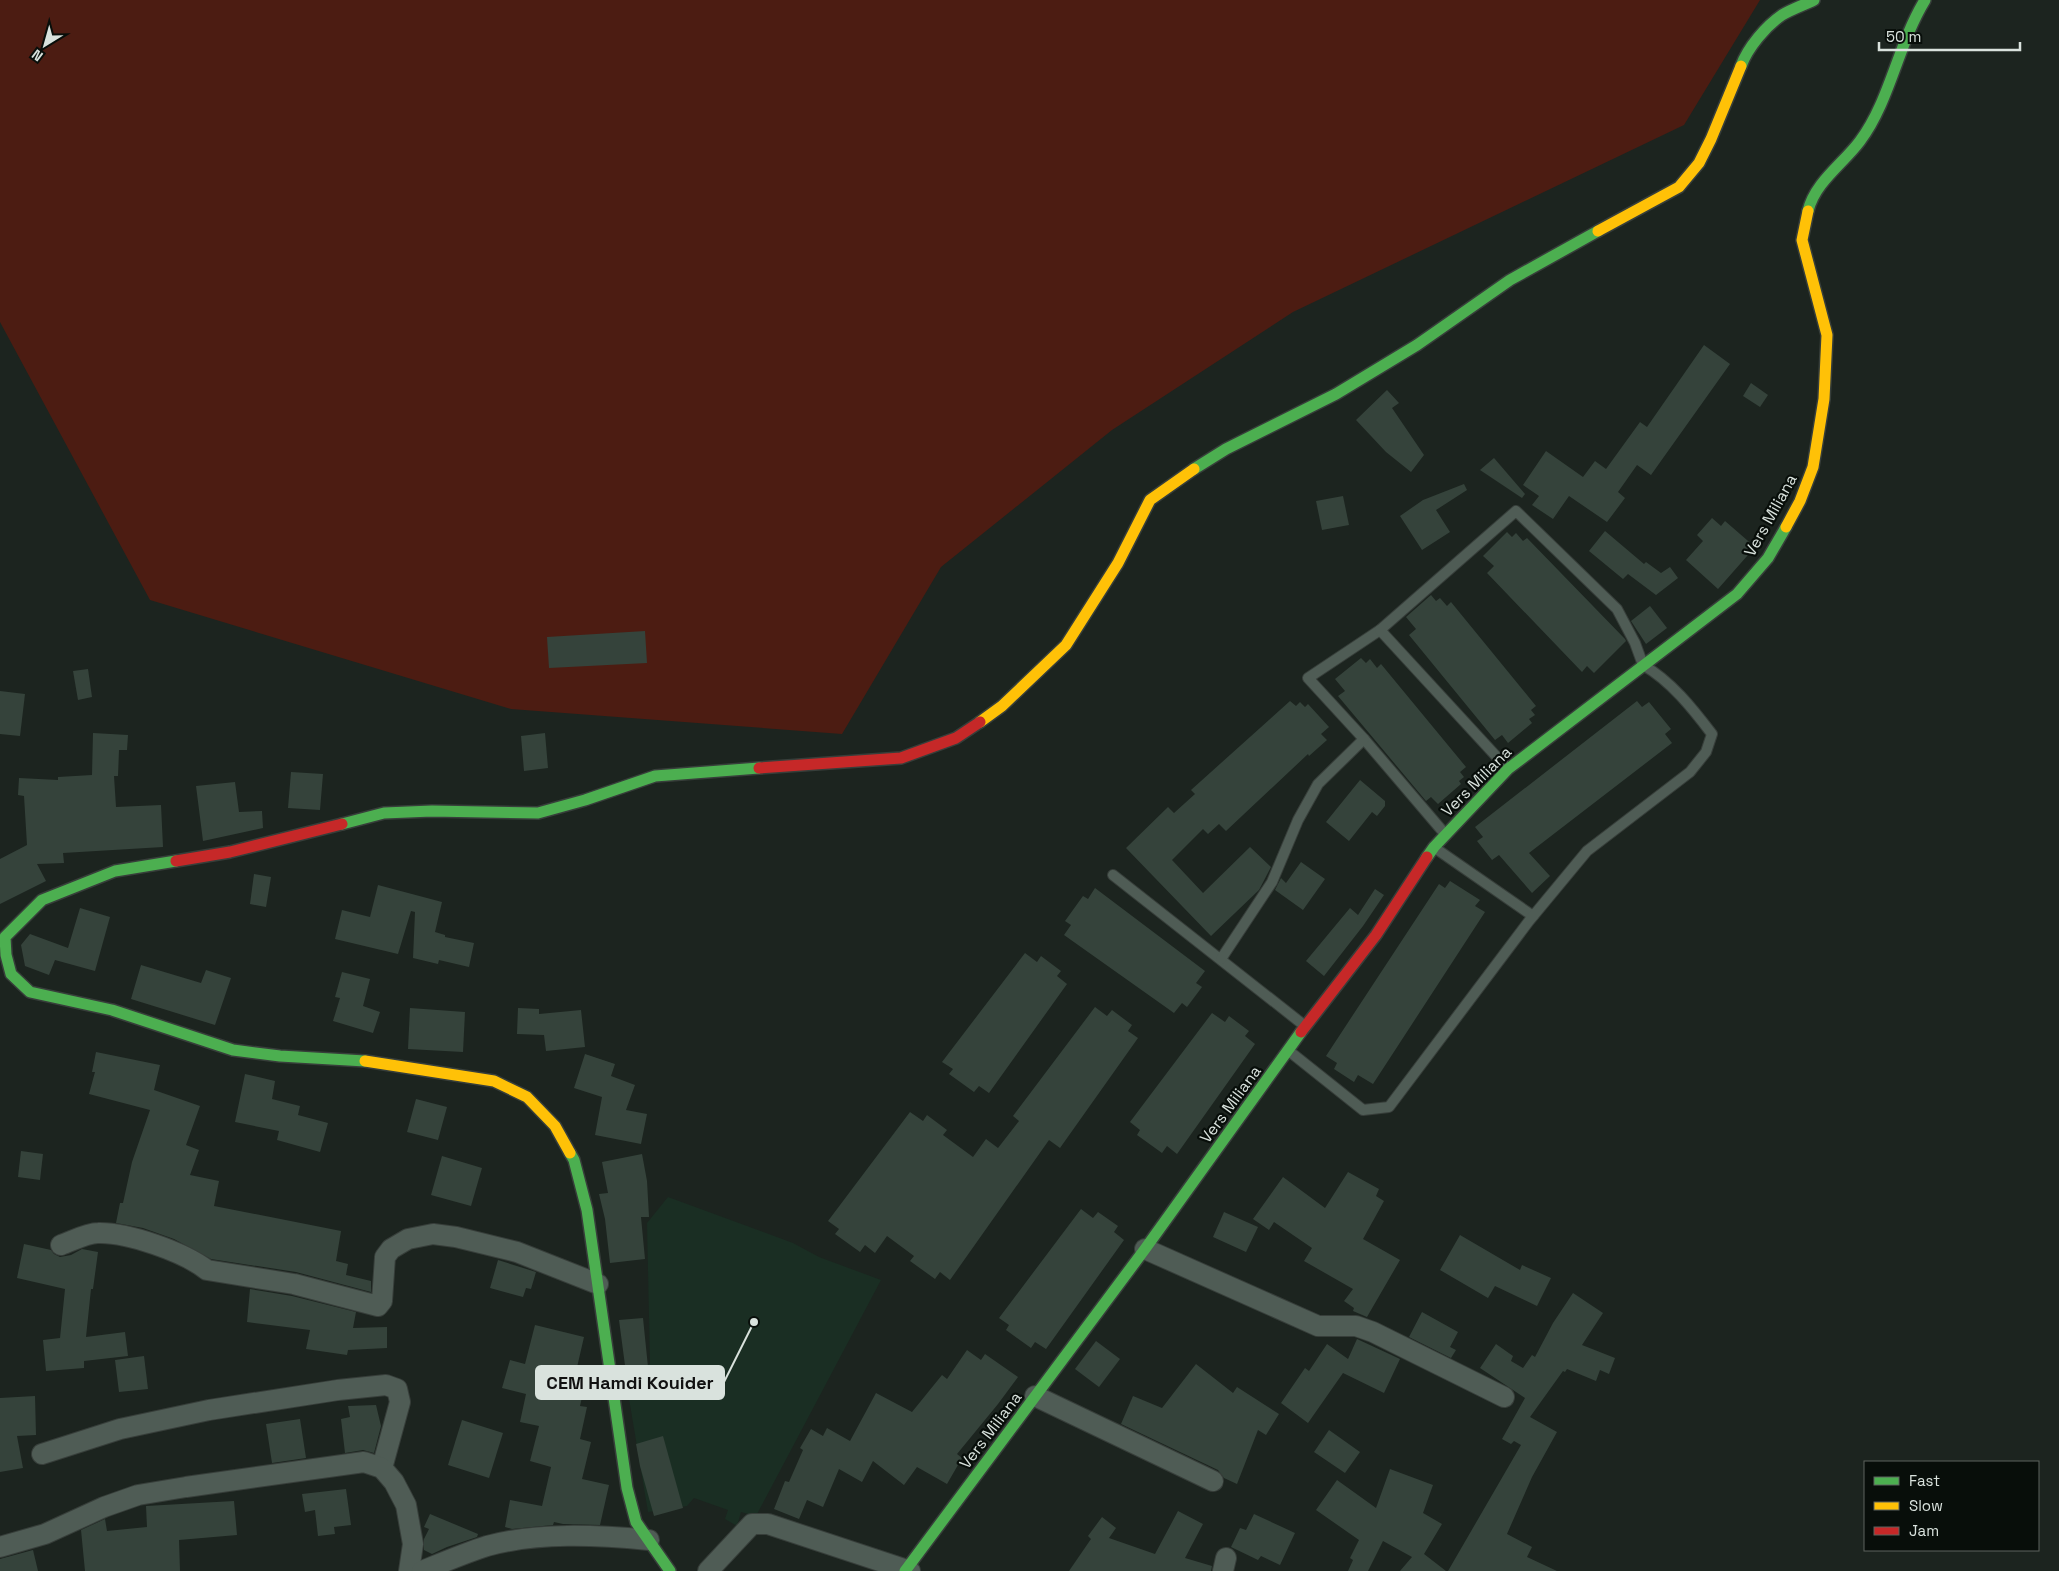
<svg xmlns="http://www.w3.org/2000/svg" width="2059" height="1571" font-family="'Space Grotesk',sans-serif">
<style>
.built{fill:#1a2e23}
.green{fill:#4c1c12}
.building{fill:#35433b}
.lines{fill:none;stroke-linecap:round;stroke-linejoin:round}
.lane-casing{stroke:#373e3a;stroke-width:12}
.street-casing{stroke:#373e3a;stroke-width:22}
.fast-casing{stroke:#373e3a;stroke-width:14}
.slow-casing{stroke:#373e3a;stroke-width:14}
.jam-casing{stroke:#373e3a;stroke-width:14}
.lane{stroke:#4f5c55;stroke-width:10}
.street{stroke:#4f5c55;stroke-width:20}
.fast{stroke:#4caf50;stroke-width:11}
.slow{stroke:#ffc107;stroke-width:11}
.jam{stroke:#c62828;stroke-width:11}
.labels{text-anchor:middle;stroke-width:4.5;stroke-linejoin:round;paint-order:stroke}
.street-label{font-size:16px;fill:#d9e2dd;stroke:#080e0a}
.leader{fill:none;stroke:#d9e2dd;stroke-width:2}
.callout-dot{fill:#d9e2dd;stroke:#080e0a;stroke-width:2}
.callout{fill:#d9e2dd;stroke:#d9e2dd;stroke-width:2}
.callout-label{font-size:18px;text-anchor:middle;font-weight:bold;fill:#111}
</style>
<rect width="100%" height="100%" fill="#1c241f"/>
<path class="built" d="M668,1197L793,1243L819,1257L881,1280L756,1516L741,1512L737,1526L725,1519L728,1510L694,1498L687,1506L648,1512L624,1369L650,1364L647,1223Z"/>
<path class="green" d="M0,0H1760L1684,125L1293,312L1112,430L941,567L842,734L511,709L150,600L0,322Z"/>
<g class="building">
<path d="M1704,345L1730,364L1651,475L1637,465L1618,492L1625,498L1607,522L1569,496L1553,519L1532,505L1539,496L1523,485L1546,451L1583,477L1595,461L1606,469L1640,422L1647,427Z"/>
<path d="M1751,383L1768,395L1760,407L1743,396Z"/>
<path d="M1387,390L1399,403L1392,408L1424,455L1411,472L1386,452L1356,420Z"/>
<path d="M1494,458L1525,494L1522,498L1480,470Z"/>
<path d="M1464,484L1467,490L1436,510L1450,532L1422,550L1400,516L1423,500Z"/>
<path d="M1343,496L1349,525L1322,530L1316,501Z"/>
<path d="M1712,518L1721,526L1725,521L1755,547L1718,589L1686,560L1703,541L1697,535Z"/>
<path d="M1605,531L1644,564L1646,562L1661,573L1670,567L1678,578L1656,595L1628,574L1623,579L1589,551Z"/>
<path d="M1507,532L1512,537L1516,533L1523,541L1527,538L1625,639L1626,641L1594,673L1587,666L1582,672L1487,573L1494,566L1483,556Z"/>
<path d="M1431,595L1436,601L1440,598L1447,606L1451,602L1536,706L1531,710L1535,715L1529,719L1532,723L1508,743L1502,735L1495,740L1409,635L1416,629L1406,617Z"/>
<path d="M1650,606L1667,628L1646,644L1631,621Z"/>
<path d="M645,631L647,663L549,668L547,637Z"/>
<path d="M1361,658L1366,663L1370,659L1377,668L1381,664L1466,767L1460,772L1464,777L1459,781L1461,784L1438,804L1431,797L1426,801L1338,696L1345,691L1335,679Z"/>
<path d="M88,669L92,697L78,700L73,671Z"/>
<path d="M0,691L25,694L20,736L0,734Z"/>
<path d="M1290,701L1296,706L1300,702L1305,707L1308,704L1329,727L1321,734L1327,740L1309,756L1308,754L1226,831L1219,824L1208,834L1203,829L1172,860L1203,893L1250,847L1271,867L1259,890L1211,936L1126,848L1168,807L1174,813L1195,794L1191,790Z"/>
<path d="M1637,701L1642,707L1649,702L1671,729L1665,734L1672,743L1529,853L1550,876L1532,893L1499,855L1492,860L1477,841L1483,837L1475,827Z"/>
<path d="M93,733L128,735L127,750H119L118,776H114L116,807L161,805L163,847L63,853L64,863L37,864L46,881L0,904V859L27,845L24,796L18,795L19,778L58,780V777L92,775Z"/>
<path d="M545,733L548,768L524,771L521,736Z"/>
<path d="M291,772L323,774L320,810L288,808Z"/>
<path d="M1360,780L1385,801V806L1377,816L1372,812L1349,841L1326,822Z"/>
<path d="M235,782L239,812L262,811L263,828L203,841L196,786Z"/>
<path d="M1301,862L1325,879L1303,910L1275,890L1281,878L1286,883Z"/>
<path d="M254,874L271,877L266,907L250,904Z"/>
<path d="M1450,881L1480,900L1475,906L1485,912L1373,1084L1358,1075L1354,1082L1334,1069L1337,1063L1326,1056L1439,884L1445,888Z"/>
<path d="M378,885L442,902L435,932L445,935V937L474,943L469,967L439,960L438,964L413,958L415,912L411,911L398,954L335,939L342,910L370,917Z"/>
<path d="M1095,888L1205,971L1196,983L1202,987L1187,1007L1182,1003L1174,1013L1064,935L1071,925L1065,921L1083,896L1088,899Z"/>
<path d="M1375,889L1384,895L1363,926L1324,976L1306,961L1350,908L1358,915Z"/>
<path d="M80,908L110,917L95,971L55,960L49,975L25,966L21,945L30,934L68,948Z"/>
<path d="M1025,953L1037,962L1041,956L1061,971L1057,976L1067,984L989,1093L979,1086L974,1092L949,1074L953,1069L942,1062Z"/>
<path d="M141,965L201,983L206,970L231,978L215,1025L131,999Z"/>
<path d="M342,972L370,979L363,1006L380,1012L373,1033L333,1021L340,998L335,997Z"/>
<path d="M1095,1007L1107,1016L1112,1010L1132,1025L1128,1031L1138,1038L1060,1148L1049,1140L950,1280L940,1272L935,1279L910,1261L914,1256L887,1236L875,1253L865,1245L860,1252L835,1234L839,1229L828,1221L910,1112L923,1121L927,1115L947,1130L943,1135L973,1157L986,1139L998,1148L1019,1121L1013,1116Z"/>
<path d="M410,1008L465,1012L463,1052L408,1049Z"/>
<path d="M518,1008L539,1009V1014L581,1010L585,1047L546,1051L544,1035L517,1034Z"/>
<path d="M1212,1013L1225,1022L1229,1016L1249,1031L1245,1036L1255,1044L1177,1154L1167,1146L1162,1153L1137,1135L1140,1130L1130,1122Z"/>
<path d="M96,1052L160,1065L154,1090L200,1106L186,1145L199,1150L190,1175L219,1181L214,1206L341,1231L336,1261L348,1264L346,1275L371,1281V1292L296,1272L211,1259L174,1239L143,1228L116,1223L120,1203H123L132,1162L150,1110L89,1094L95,1072H92Z"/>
<path d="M585,1054L615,1064L611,1076L635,1085L626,1110L647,1114L641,1144L595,1135L602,1097L574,1088Z"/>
<path d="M245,1074L275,1081L272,1099L300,1106L298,1115L328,1123L320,1152L277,1140L279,1131L235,1122Z"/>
<path d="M416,1099L447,1107L438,1140L407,1132Z"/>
<path d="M21,1151L43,1154L40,1180L18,1177Z"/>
<path d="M642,1154L647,1181L649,1217H641L645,1259L610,1263L605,1219L599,1194L608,1193L602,1162Z"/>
<path d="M442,1156L482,1168L471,1206L431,1195Z"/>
<path d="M1348,1172L1379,1189L1376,1196L1384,1201L1363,1239L1400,1260L1367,1317L1353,1311L1354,1308L1344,1301L1353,1289L1304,1261L1312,1248L1274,1222L1269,1230L1253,1219L1283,1177L1325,1208Z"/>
<path d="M1081,1209L1093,1218L1098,1212L1118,1226L1114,1232L1124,1240L1046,1349L1035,1342L1031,1348L1006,1330L1009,1325L999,1318Z"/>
<path d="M1224,1212L1258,1227L1246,1252L1213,1237Z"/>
<path d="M1460,1235L1520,1270L1522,1265L1551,1278L1537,1306L1495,1286L1488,1298L1440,1270Z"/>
<path d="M24,1244L51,1250L54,1254L60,1257L71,1255L82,1249L98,1252L93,1289H91L86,1337L125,1332L128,1356L84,1361V1368L46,1371L43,1340L60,1338L65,1289L17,1278Z"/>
<path d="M498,1260L536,1272L531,1289L526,1288L523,1297L490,1288Z"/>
<path d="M250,1289L292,1296L356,1312L353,1328L387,1327V1348L348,1350L347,1355L306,1349L310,1330L247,1322Z"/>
<path d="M1573,1293L1603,1313L1582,1345L1615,1358L1609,1374L1600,1370L1596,1381L1567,1369L1565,1372L1563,1371L1530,1417L1557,1432L1532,1477L1507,1534L1532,1547L1527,1557L1557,1571H1448L1521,1445L1514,1441L1511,1444L1502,1439L1525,1398L1480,1368L1496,1344L1513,1356L1511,1361L1523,1368L1532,1355L1535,1357L1553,1323Z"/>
<path d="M1422,1312L1458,1332L1450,1347L1456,1350L1451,1358L1409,1337Z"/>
<path d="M643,1318L648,1367H650L653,1385L628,1388L619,1320Z"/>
<path d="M535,1325L584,1337L575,1376L586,1379L580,1406L587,1407L580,1439L591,1442L582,1479L609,1485L600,1525L563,1524L554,1522L553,1525L512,1529L505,1527L510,1500L542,1506L551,1467L530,1461L539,1426L520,1422L526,1394L502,1388L510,1360L525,1364Z"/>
<path d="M1357,1339L1400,1359L1384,1393L1343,1373L1308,1423L1281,1403L1305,1368L1309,1371L1327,1344L1348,1359Z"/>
<path d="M1096,1341L1120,1359L1099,1387L1075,1369Z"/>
<path d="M967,1350L981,1360L985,1354L1018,1377L998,1404L957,1454L962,1458L947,1484L917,1467L904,1485L873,1461L862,1482L839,1469L823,1507L807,1500L799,1519L774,1509L785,1481L789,1482L803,1450L800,1448L811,1429L823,1436L827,1428L850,1441L876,1393L912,1412L942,1375L947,1379Z"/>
<path d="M144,1356L148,1389L119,1392L115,1360Z"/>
<path d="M1196,1364L1233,1393L1237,1387L1279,1414L1266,1435L1258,1430L1237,1484L1224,1478L1218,1470L1121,1424L1133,1396L1162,1408Z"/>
<path d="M35,1396L36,1435L17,1436L23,1468L0,1472V1398Z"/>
<path d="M376,1405L381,1426L374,1453L363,1450L345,1453L341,1419L350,1417L348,1406Z"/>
<path d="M300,1419L306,1458L272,1463L266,1424Z"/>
<path d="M462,1420L503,1433L489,1478L448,1465Z"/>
<path d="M1329,1430L1360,1452L1345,1473L1314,1452Z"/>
<path d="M663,1436L683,1508L654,1516L640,1466L636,1444Z"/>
<path d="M1390,1469L1433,1485L1423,1513L1442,1524L1424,1554L1446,1571H1400L1412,1557L1383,1541L1368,1571H1348L1353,1560L1350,1558L1359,1540L1316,1510L1337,1480L1376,1508Z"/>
<path d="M346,1489L351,1525L334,1527L335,1534L318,1536L315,1510L305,1512L302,1494Z"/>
<path d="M234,1501L237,1535L179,1540L180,1571H85L81,1530L105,1519L107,1531L147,1527L146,1506Z"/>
<path d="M1178,1511L1203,1524L1185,1558L1212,1566L1211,1571H1069L1091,1539L1088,1536L1102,1517L1116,1528L1109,1538L1155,1554Z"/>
<path d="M430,1514L478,1534L477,1537L447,1547L432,1554L424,1550V1539L429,1529L424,1527Z"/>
<path d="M1254,1514L1295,1533L1280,1565L1261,1556L1258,1560L1231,1547L1240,1528L1246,1530Z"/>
<path d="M33,1550L38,1571H0V1559Z"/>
</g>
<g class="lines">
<g class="lane-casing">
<g id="lane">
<path d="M1380,630L1308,678L1364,739L1445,834"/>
<path d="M1435,848L1533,916"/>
<path d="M1113,875L1305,1026"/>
<path d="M1221,959L1272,882L1298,820L1318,784L1364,739"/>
<path d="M1289,1051L1363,1110L1389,1107L1529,921L1587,851L1690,772L1706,752L1712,734C1693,709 1671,681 1643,665L1635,643L1617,609L1516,511L1380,630L1507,768"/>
</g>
</g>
<g class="street-casing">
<g id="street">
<path d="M61,1245C72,1241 87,1233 98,1233C127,1232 184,1252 207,1270L294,1284L378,1306L382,1301L385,1257L391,1249L408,1239L433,1234L456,1237L517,1252L598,1284"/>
<path d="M1145,1249L1318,1326H1356L1373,1332L1504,1397"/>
<path d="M1035,1396L1213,1481"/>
<path d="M42,1454L120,1429L209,1410L338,1390L386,1385L397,1389L400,1402L382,1468"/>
<path d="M0,1547L45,1534L104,1507L138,1495L186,1487L364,1462L382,1468L394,1482L406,1505L413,1544L409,1571"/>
<path d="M422,1571C444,1562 465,1553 487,1546C539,1532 596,1535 649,1540"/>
<path d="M708,1571L752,1524H768L910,1571"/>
<path d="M1223,1571L1226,1558"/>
</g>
</g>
<g class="fast-casing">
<g id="fast">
<path d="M1741,66C1748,47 1766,26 1782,15C1792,9 1804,5 1814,0"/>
<path d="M1808,211C1815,182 1843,164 1860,141C1890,101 1898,44 1925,0"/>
<path d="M1194,469L1226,449L1336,394L1417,345L1510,280L1598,231"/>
<path d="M342,824L384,813L432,811L538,813L585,800L655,776L759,768"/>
<path d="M1427,857L1434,847L1508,769L1737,594L1768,558L1786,527"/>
<path d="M176,861L115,871L42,900L5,937L6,955L11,974L30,992L112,1010L233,1050L280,1056L365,1061"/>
<path d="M570,1153L574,1160L587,1210L627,1488L636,1522L670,1571"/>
<path d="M905,1571L1145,1249L1301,1032"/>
</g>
</g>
<g class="slow-casing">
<g id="slow">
<path d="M1598,231L1679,187L1699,163L1711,139L1741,66"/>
<path d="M1786,527L1800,501L1813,467L1824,399L1827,335L1802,240L1808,211"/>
<path d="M980,722L1002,706L1066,645L1118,563L1150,500L1194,469"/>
<path d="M365,1061L494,1081L527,1097L555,1126L570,1153"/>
</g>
</g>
<g class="jam-casing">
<g id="jam">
<path d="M759,768L901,758L956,738L980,722"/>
<path d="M176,861L230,852L342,824"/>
<path d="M1301,1032L1376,935L1427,857"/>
</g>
</g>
<use href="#lane" class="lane"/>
<use href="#street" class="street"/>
<use href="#fast" class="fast"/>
<use href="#slow" class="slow"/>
<use href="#jam" class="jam"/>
</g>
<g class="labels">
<g class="street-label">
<text transform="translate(1770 515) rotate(-61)" y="6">Vers Miliana</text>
<text transform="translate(1476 781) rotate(-45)" y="6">Vers Miliana</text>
<text transform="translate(1230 1104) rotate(-54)" y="6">Vers Miliana</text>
<text transform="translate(990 1430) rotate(-53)" y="6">Vers Miliana</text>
</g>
</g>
<path class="leader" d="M754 1322L724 1382"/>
<circle class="callout-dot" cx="754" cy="1322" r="5"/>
<rect class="callout" x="536" y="1366" width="188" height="33" rx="5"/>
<g class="callout-label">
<text x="630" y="1389">CEM Hamdi Kouider</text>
</g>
<rect x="1864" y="1461" width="175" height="90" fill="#080e0a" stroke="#5c635e"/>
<rect x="1874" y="1477" width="25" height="8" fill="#4caf50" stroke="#5c635e"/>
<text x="1909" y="1486" font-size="15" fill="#d9e2dd">Fast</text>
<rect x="1874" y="1502" width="25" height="8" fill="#ffc107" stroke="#5c635e"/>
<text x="1909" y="1511" font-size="15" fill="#d9e2dd">Slow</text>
<rect x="1874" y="1527" width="25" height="8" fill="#c62828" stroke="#5c635e"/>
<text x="1909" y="1536" font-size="15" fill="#d9e2dd">Jam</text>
<g transform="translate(45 45) rotate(217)" stroke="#080e0a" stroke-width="4" paint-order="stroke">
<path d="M0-4L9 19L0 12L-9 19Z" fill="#d9e2dd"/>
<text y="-8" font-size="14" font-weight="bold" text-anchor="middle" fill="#d9e2dd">N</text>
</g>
<path d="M1879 42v8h141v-8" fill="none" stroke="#d9e2dd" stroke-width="2.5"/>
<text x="1886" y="42" font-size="15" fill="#d9e2dd" stroke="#080e0a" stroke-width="4" paint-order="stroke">50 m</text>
</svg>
